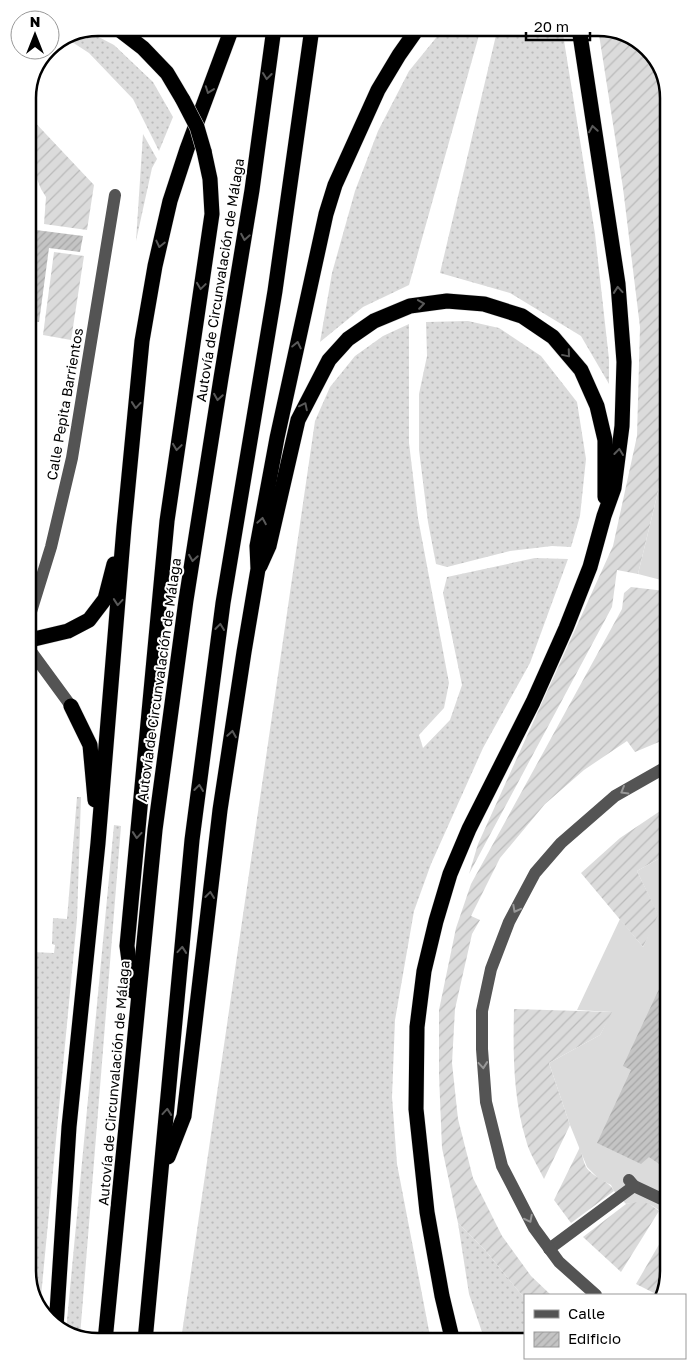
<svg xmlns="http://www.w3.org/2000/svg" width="696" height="1369" font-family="'Golos Text',sans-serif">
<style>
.grass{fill:url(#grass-dots)}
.garden{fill:url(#garden-furrows)}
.pitch{fill:#dbdbdb}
.building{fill:url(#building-hatch)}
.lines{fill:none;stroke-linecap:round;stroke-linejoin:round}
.highway-casing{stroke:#dbdbdb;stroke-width:16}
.minor{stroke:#545454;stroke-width:12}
.highway{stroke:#000;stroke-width:15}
.highway-bridge-casing{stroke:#dbdbdb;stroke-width:16;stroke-linecap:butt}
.highway-bridge{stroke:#000;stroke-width:15}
.oneway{stroke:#595959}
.oneway2{stroke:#989898}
.labels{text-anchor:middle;stroke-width:4;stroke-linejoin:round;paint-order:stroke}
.street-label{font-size:14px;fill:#000;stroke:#fff}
.rim{fill:none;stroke:#000;stroke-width:2.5}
</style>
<defs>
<pattern id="grass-dots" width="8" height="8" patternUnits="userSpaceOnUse" patternTransform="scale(1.25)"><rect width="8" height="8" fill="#dbdbdb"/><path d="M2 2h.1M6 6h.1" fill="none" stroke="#bababa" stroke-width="1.8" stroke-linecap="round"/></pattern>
<pattern id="garden-furrows" width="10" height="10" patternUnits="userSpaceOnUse" patternTransform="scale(1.25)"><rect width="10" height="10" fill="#dbdbdb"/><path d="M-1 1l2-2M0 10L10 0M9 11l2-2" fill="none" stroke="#bababa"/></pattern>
<pattern id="building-hatch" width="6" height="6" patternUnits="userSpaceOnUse" patternTransform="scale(1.25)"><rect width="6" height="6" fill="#c4c4c4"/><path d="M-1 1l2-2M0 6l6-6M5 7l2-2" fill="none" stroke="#a7a7a7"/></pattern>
</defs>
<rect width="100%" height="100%" fill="#fff"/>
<g class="grass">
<path d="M444,28H481L409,285L363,307L320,342L332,273L355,191L378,131L409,71Z"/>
<path d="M496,28H562L595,234L609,359V384L581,336L510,293L440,273L497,31Z"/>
<path d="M89,32L114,45L153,82L173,117L159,151L133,99L89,53L69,40Z"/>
<path d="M143,134L157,159L152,168L136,241Z"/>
<path d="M468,321L499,328L541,356L577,402L586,459L580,516L571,547L552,546L510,551L447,567L436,564L428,522L419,450V394L427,356L426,322Z"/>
<path d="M409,324V443L418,518L449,683L444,708L419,735L423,748L450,720L462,685L443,593L447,577L535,558L568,559L530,663L483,748L431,864L414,911L395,1020L392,1097L397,1164L430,1336L429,1338L181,1340L315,421L330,387L355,356L383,336Z"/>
<path d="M77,797H81L77,919L40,1307L33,1297L31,952L54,953L55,945L52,944L53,918L67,919Z"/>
<path d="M114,825L121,826L80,1336L66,1331Z"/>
<path d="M458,1223L485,1250L525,1299V1337L484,1338L469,1294Z"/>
</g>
<g class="garden">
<path d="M598,28H602L640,42L663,72L665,463L638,574L617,570L612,607L469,874L478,844L613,546L637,436L640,327L623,188Z"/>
<path d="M28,115L94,185L87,230L44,224L46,197L41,189L28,157Z"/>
<path d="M54,252L84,256L71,340L43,335Z"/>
<path d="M631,587L665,591L666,739L635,752L627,741L584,770L545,804L500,858L471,916L480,920L472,934L455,1009L452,1063L458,1119L473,1178L502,1236L531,1276L551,1295H525V1299L485,1250L458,1223L442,1148L439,1075V1010L456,928L471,884L622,609L624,593Z"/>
<path d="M666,807L667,854L637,871L659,916L643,947L581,873L620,838Z"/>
<path d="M514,1009L613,1012L600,1035L549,1063L570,1125L544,1179C538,1166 529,1153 526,1140C513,1097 513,1053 514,1009Z"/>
<path d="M580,1147C582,1153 583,1161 586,1167C593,1178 609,1180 614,1191L571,1223L554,1200Z"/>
<path d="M639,1201L648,1203L659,1211L621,1272L583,1237L626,1204Z"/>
<path d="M668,1229V1271L661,1295H658L636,1284Z"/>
</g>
<g class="pitch">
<path d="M665,463V581L638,574Z"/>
<path d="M667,854L668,1216C650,1205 649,1199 626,1204L614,1191L611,1185L599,1179L587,1167L570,1125L549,1063L600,1035L612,1012L577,1010L620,919L643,947L658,915L637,871Z"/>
</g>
<g class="building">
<path d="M28,229L83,236L80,252L49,248L39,322L29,321Z"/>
<path d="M667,972V976L668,1170L649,1157L641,1164L597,1143L631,1070L623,1066Z"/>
</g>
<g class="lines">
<g class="highway-casing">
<g id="highway">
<path d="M117,28L143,48L167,73L183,100"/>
<path d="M260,566L269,546L298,420L329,360L348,339L374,321L410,306L447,301L484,304L522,316L553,337L581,370L597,406L605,440V497"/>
<path d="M30,640L68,631L89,620L105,599L114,564"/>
<path d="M71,706L90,745L95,800"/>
<path d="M133,991L127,946L167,521L212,214L210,179L204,151"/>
<path d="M168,1157L184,1116L220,810L244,652L258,569L257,546L277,438L326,214L335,185L378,90L399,55L418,28"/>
<path d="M56,1327L69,1127L98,843L124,527L142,341L155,266L170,201L187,149L232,28"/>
<path d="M452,1338L442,1296L427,1212L416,1109L417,1027L424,971L436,921L450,874L469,829L533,702L566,628L590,567L604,516L614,488L622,426L624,362L618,284L579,28"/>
<path d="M105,1341L155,830L186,600L221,378L252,190L274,28"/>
<path d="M145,1341L192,840L223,603L275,291L312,28"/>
</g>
</g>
<g class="minor">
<path d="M30,615L51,547L72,458L115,195"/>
<path d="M30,650L71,706"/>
<path d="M634,1186L668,1202"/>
<path d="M549,1249L634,1186L629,1180"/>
<path d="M596,1295L559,1262L534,1228L502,1166L486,1102L482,1049V1011L491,969L509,922L535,873L561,843L615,796L666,767"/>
</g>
<use href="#highway" class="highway"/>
<g class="highway-bridge-casing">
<path id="highway-bridge" d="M183,100L197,127L204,151"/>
</g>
<use href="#highway-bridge" class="highway-bridge"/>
</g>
<defs><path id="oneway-chevron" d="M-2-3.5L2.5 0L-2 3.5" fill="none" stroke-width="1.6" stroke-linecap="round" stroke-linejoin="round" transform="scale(1.25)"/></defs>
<g class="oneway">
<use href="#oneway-chevron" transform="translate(267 76) rotate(97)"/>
<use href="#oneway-chevron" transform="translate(209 90) rotate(110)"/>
<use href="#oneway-chevron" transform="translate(593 129) rotate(-99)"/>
<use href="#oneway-chevron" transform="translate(245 237) rotate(100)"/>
<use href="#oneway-chevron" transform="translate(160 244) rotate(103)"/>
<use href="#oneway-chevron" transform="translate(201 286) rotate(98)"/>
<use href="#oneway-chevron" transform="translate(618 290) rotate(-95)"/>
<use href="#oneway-chevron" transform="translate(421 304) rotate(-8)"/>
<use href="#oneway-chevron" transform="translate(297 345) rotate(-78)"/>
<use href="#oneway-chevron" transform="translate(567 354) rotate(50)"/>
<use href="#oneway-chevron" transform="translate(218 397) rotate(99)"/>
<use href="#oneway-chevron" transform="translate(136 405) rotate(95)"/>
<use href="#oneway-chevron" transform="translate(304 406) rotate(-64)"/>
<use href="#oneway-chevron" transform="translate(177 447) rotate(98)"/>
<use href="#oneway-chevron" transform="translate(619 452) rotate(-83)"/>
<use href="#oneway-chevron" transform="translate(262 521) rotate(-80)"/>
<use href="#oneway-chevron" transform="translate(193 558) rotate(99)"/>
<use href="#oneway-chevron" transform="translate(118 602) rotate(95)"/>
<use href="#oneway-chevron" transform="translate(220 627) rotate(-83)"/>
<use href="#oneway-chevron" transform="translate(232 734) rotate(-81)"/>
<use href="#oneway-chevron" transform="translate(199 788) rotate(-83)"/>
<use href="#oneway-chevron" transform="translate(137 835) rotate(95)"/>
<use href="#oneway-chevron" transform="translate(210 895) rotate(-83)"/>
<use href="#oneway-chevron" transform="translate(182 950) rotate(-85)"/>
<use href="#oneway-chevron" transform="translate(167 1112) rotate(-85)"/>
</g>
<g class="oneway2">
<use href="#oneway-chevron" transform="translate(624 791) rotate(150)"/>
<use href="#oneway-chevron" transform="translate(516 909) rotate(118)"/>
<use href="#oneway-chevron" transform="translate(483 1065) rotate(85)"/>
<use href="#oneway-chevron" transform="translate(529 1219) rotate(63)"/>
</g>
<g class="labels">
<g class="street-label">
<text transform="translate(220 280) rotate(-81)" y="5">Autovía de Circunvalación de Málaga</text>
<text transform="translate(65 404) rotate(-80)" y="5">Calle Pepita Barrientos</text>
<text transform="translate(159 680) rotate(-82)" y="5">Autovía de Circunvalación de Málaga</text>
<text transform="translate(114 1083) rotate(-85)" y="5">Autovía de Circunvalación de Málaga</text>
</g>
</g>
<path d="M0 0H696V1369H0ZM98 36H598A62 62 0 0 1 660 98V1271A62 62 0 0 1 598 1333H98A62 62 0 0 1 36 1271V98A62 62 0 0 1 98 36Z" fill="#fff" fill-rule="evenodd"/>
<path class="rim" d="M98 36H598A62 62 0 0 1 660 98V1271A62 62 0 0 1 598 1333H98A62 62 0 0 1 36 1271V98A62 62 0 0 1 98 36Z"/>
<rect x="524" y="1294" width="162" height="65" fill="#ffffff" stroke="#999999"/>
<rect x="534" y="1310" width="25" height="8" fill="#545454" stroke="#999999"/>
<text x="568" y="1319" font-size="15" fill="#000000">Calle</text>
<rect x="534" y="1332" width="25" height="15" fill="url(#building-hatch)" stroke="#999999"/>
<text x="568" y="1344" font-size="15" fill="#000000">Edificio</text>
<g transform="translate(35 35)"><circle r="24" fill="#ffffff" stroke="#999999"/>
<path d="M0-4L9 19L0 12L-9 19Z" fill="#000000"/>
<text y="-8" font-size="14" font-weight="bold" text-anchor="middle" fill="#000000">N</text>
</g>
<path d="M526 32v8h64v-8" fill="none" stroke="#000000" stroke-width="2.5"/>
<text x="534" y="32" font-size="15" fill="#000000" stroke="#ffffff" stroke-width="4" paint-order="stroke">20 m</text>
</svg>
